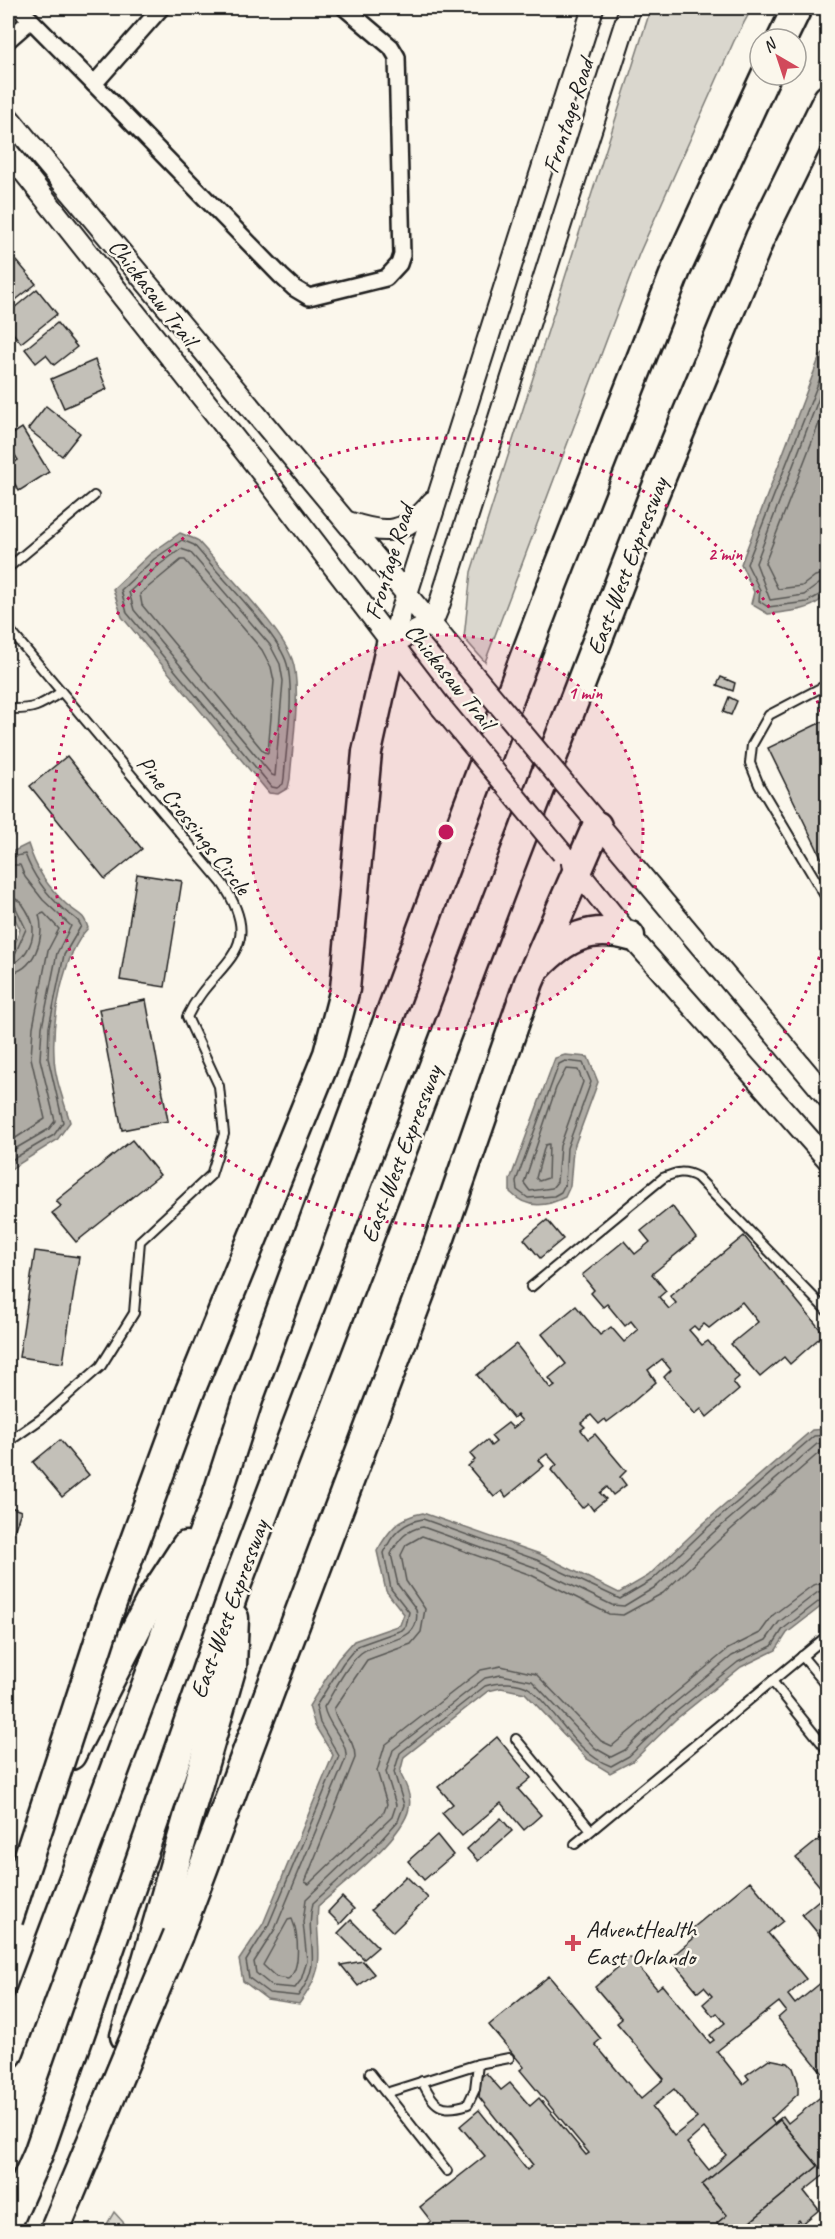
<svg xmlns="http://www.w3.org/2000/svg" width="835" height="2239" font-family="Caveat,sans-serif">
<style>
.green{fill:#dad7ce;stroke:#7b7a75;stroke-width:1.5}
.water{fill:#afaca5;stroke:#74726e;stroke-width:1.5}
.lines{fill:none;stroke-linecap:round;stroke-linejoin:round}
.shore{stroke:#575653;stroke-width:1.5}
.building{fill:#c3c0b8;stroke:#1c1c1c;stroke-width:1.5;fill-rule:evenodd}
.service-casing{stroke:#1c1c1c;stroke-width:12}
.minor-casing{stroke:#1c1c1c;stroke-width:20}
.tertiary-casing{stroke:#1c1c1c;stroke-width:24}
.motorway-casing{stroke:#1c1c1c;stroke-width:33}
.service{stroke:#fbf7ec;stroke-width:8}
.minor{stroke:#fbf7ec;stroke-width:15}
.tertiary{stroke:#fbf7ec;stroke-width:20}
.motorway{stroke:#fbf7ec;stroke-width:28}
.tertiary-bridge-casing{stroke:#1c1c1c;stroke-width:24;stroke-linecap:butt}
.motorway-bridge-casing{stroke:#1c1c1c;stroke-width:33;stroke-linecap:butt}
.tertiary-bridge{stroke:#fbf7ec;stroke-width:20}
.motorway-bridge{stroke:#fbf7ec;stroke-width:28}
.ring{fill:none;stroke:#c2185b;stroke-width:3;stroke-dasharray:3 6}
.poi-dot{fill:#d1495b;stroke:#fbf7ec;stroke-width:2}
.labels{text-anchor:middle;stroke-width:5;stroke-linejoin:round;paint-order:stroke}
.street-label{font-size:24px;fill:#1c1c1c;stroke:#fbf7ec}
.poi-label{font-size:24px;fill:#1c1c1c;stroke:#fbf7ec;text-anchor:start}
.centre{fill:#c2185b;stroke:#fbf7ec;stroke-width:3}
.ring-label{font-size:18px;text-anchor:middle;font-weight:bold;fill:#c2185b;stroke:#fbf7ec;stroke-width:5;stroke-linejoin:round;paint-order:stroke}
</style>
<rect width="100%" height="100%" fill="#fbf7ec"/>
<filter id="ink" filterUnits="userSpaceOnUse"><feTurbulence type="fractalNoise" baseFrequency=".0167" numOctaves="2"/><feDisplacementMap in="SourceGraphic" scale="12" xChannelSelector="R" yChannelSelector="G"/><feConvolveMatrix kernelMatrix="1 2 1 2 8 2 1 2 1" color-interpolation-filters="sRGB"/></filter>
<g filter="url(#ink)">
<g class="green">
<path d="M651,8H752L734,41L639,254L485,662L464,638L471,572Z"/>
<path d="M114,2212L131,2231H103Z"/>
</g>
<g class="water">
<path d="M827,350V592C816,612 788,611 768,614L751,604L754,592L741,564L820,356Z"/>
<path d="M180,533L197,540C223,570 279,625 292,659C302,685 292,749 290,779L288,788L278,794L269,793L122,617L113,589L150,554Z"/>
<path d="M28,844C36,869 47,886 66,904C78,915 83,912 88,928C63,955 52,1018 54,1055C54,1077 64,1101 70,1122L57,1140L8,1171V954L17,939L20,929L8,905V852H12Z"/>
<path d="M565,1055L588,1057L598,1082L573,1150L570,1186L565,1197C546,1207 526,1209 510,1192V1180L555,1058Z"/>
<path d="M827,1429V1602L787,1633L776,1650L741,1667L675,1720L633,1761L610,1773L587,1759L525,1693L501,1688L488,1691L404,1757L400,1773C405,1782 412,1797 409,1808C404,1837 341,1886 318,1906C314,1951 331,1962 299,2004L267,1999L243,1981L239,1960L263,1924L333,1755L315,1726L309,1706L338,1659L354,1641L400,1625L404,1614L386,1591L377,1551C389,1530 399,1517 423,1513L540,1554L619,1593L648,1576L704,1523L812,1430Z"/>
</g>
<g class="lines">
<g class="shore">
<path d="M828,358L747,564L760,590L759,601L768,607L807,602L828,590"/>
<path d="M828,374L756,563L770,600L804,595L819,584L828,582"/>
<path d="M828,400L765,563L778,589L802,586L815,576L828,573"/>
<path d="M182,540L194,545C216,572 279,634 287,664C295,692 286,747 284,778L283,784L277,788L272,787L127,613L121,590L154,559Z"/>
<path d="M181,549L190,552L270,645L280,664L283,681L275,776L272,775L134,610L129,592L159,565Z"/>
<path d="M181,560H185L262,650L271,667L274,681L268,753L264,752L142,605L140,594Z"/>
<path d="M8,858L25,854C33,876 46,894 64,910C70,916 78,917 81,926L64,955L49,1027L48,1058L63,1122L54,1135L8,1162"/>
<path d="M8,865H20L25,877L43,900L71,926L57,953L42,1027L40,1059L55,1121L49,1129L8,1153"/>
<path d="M8,895L21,902C26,909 33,919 33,928C34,943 23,963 8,964"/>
<path d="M8,903L15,906L26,929L15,954L8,957"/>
<path d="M8,973C34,972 46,937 39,915L44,913L59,929L48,950L33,1027L31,1058L45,1119L8,1143"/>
<path d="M565,1061L583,1063L591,1082L567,1148L565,1184L561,1192L554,1196L528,1198L517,1190L516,1181L559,1064Z"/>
<path d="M566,1069L578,1070L583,1082L560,1146L557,1182L552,1188L530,1191L524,1183L556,1088Z"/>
<path d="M549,1144L548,1178L539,1181L536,1178L545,1145Z"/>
<path d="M828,1435L814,1436L708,1527L652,1580L620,1599L537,1560L423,1519C403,1522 391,1535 384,1553L391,1589L409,1612L406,1626L402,1630L357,1646L343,1663L316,1706L320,1723L339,1756L268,1926L246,1961L249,1978L269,1993L298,1996C326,1959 303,1941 313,1903L371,1851L398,1821L404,1805L394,1772L400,1753L485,1686C497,1682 519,1681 530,1689C558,1712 575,1753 611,1766L629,1756L671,1716L738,1662L772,1646L783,1629L822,1599L828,1598"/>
<path d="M828,1442L817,1444L713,1533L657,1586L624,1606L612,1605L534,1567L423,1527C407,1529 398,1540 391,1554L398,1585L416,1609C423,1645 380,1638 361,1653C345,1667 335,1690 324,1707C327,1726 348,1740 346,1758L275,1929L254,1962L256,1973L272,1986L295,1988L301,1980L307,1961L303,1922L306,1899L392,1817L396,1805L386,1772L393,1750L485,1678L501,1675L532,1681L595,1748L611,1757L625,1750L666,1710L732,1656L766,1640L779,1622L818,1592L828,1590"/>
<path d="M828,1451L820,1452L719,1540L663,1593L623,1615L609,1614L531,1575L422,1536L406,1545L401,1555L406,1581L425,1609L421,1632L411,1644L367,1660L334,1709C336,1727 356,1738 355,1758L305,1882L309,1884L313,1880L384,1812L387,1804L377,1771L385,1745L481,1670L501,1666L536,1674L601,1741L612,1746L728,1649L760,1633L773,1615L813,1585L828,1581"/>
<path d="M292,1919C298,1933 302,1969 288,1979L276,1977L263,1965L288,1920Z"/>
</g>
</g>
<g class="building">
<path d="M17,261L36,284L8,306V269Z"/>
<path d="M37,289L57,314L21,343L8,327V313Z"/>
<path d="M57,323L77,347L54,365L46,355L36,363L25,349Z"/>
<path d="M95,360L107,389L64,408L51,379Z"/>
<path d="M46,406L80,433L62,456L28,429Z"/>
<path d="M22,428L49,472L19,491L8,473V467L18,460L8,444V437Z"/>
<path d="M721,677L735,683L733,691L717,685Z"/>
<path d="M729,697L737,701L731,715L723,712Z"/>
<path d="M828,719V871L768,748Z"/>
<path d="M8,754L12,755L8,771Z"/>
<path d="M67,756L142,849L105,879L30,786Z"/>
<path d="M8,828L14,833L8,842Z"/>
<path d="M137,874L182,881L165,987L120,980Z"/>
<path d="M146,1000L168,1121L122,1130L99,1009Z"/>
<path d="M132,1140L160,1175L76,1242L52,1213L61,1206L56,1201Z"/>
<path d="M672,1206L696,1238L652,1274L666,1291L659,1297L669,1309L676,1303L670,1296L744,1236L824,1334L790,1364L784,1357L760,1377L731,1344L758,1322L742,1302L709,1328L704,1324L698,1330L694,1326L689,1330L702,1345L708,1341L739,1377L733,1382L739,1390L707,1417L701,1409L695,1414L664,1377L671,1370L662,1359L648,1370L656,1382L627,1407L607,1422L605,1419L599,1424L591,1415L581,1423L585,1427L581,1430L588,1439L595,1434L626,1471L620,1477L626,1485L613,1495L607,1487L600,1493L606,1499L593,1510L588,1503L582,1508L551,1470L557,1465L547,1454L539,1460L544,1466L506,1497L502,1491L494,1497L468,1466L475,1460L470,1454L487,1440L491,1446L496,1442L491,1436L508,1423L513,1428L522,1421L517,1415L513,1418L477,1375L516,1344L551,1389L555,1386L549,1378L566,1364L542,1334L576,1306L600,1335L611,1327L624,1342L638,1330L631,1321L625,1326L607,1304L603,1307L591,1293L594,1290L582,1275L624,1241L635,1254L650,1242L641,1231Z"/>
<path d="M547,1220L563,1239L540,1258L524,1239Z"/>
<path d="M35,1251L79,1257L63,1363L19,1357Z"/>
<path d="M60,1440L89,1475L62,1497L33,1462Z"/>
<path d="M8,1506L21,1511L8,1549Z"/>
<path d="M497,1737L531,1778L518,1789L541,1815L524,1830L501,1803L462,1836L442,1813L453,1804L438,1787Z"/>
<path d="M501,1818L512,1831L478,1861L467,1849Z"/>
<path d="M828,1832V1896L796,1858Z"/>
<path d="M437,1835L453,1855L424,1880L408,1861Z"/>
<path d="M406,1876L428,1898L393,1932L371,1910Z"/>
<path d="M750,1881L783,1921L768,1933L806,1979L788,1995L795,2004L828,1977V2080L778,2018L786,2011L779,2002L717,2051L743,2084L749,2079L746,2075L769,2059L788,2063L793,2068L798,2082V2094L771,2119L774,2123L783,2116L788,2123L828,2091V2172L804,2191L819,2210L802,2224L799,2220L785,2232H749L745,2226L818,2166L780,2120L702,2185L727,2215L717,2223L724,2232H417L431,2221L420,2207L485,2156L460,2126L479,2110L527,2170L533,2165L479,2097L481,2077L486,2073L501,2090L510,2083L530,2106L539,2098L586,2155L589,2153L520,2070L524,2067L489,2025L549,1976L601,2039L595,2044L641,2099L664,2079L617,2023L622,2019L595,1987L630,1957L657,1989L662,1985L710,2043L714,2040L710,2035L725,2023L717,2013L713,2016L703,2004L712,1996L704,1987L698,1992L670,1958L694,1938L688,1932ZM674,2089L697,2118L674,2136L652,2107ZM704,2128L726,2155L709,2170L687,2143Z"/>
<path d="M342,1897L354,1909L340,1924L328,1912Z"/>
<path d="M819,1900L828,1911L825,1942L802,1914Z"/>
<path d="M351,1920L378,1947L364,1959L338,1933Z"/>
<path d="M363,1961L374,1974L358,1986L341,1965Z"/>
<path d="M780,2120L818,2166L745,2226L749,2232H724L717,2223L727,2215L702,2185Z"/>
</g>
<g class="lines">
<g class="service-casing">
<g id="service">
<path d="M8,568L94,496"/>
<path d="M8,628L222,883C270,954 213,961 187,1017L219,1086L224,1134L211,1175L140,1241L134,1313L101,1366L41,1419L8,1442"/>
<path d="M828,684L769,715L752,745L750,763L759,785L828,901"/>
<path d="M8,709C33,710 40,706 61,692"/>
<path d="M531,1287L663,1178C676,1172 684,1170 697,1177L828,1312"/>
<path d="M802,1656L828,1687"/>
<path d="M772,1681L828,1751"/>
<path d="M516,1739L591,1830"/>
<path d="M575,1844L828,1635"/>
<path d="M370,2073L447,2171"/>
<path d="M422,2081C434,2106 441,2113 468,2104L475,2089L478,2064"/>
<path d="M386,2093L478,2064L509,2058"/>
</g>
</g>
<g class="minor-casing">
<g id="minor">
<path d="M19,8L94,84"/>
<path d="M161,8L94,84L281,276L294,288L309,297L386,278L399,264L402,255L397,57L391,47L345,8"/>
<path d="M8,40L31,20"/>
</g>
</g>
<g class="tertiary-casing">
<g id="tertiary">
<path d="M8,117L458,656"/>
<path d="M8,152L254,463L441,707"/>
<path d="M348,522C386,535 405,535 432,502"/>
<path d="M391,644L432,623L439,606L630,8"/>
<path d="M391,644L593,8"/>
<path d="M579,801L828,1098"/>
<path d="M572,864L630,936L828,1160"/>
</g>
</g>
<g class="motorway-casing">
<g id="motorway">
<path d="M782,39L797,8"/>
<path d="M538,966C566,937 591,925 630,936"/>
<path d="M110,1608L188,1396L328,1054L345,989L367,752L391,644"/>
<path d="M71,1755L151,1600L186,1546"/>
<path d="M178,1935L431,1264L529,982L597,826"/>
<path d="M125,2036L232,1666L234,1618"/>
<path d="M8,2054L215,1502L248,1400L437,888L553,583L676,270L766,75"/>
<path d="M8,2222L38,2154L236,1586L506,877L652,499L760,238L828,99"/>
</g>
</g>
<use href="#service" class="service"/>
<use href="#minor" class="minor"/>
<use href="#tertiary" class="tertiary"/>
<use href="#motorway" class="motorway"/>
<g class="tertiary-bridge-casing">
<g id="tertiary-bridge">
<path d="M458,656L579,801"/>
<path d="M441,707L562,853"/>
</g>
</g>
<g class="motorway-bridge-casing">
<g id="motorway-bridge">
<path d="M8,1920L110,1608"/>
<path d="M54,2232L178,1935"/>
</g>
</g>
<use href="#tertiary-bridge" class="tertiary-bridge"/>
<use href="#motorway-bridge" class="motorway-bridge"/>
</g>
</g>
<circle cx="446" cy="832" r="197" fill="#c2185b" fill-opacity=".12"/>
<g class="ring">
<circle cx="446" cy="832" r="197"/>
<path d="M827 931A394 394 0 1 1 827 733"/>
</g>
<path class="poi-dot" d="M570 1934h6v6h6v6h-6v6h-6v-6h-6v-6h6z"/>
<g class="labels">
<g class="street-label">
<text transform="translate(568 116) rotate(-72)" y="8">Frontage Road</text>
<text transform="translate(153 292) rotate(52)" y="8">Chickasaw Trail</text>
<text transform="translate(389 562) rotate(-73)" y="8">Frontage Road</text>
<text transform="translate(627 566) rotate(-69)" y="8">East-West Expressway</text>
<text transform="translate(450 676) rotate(51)" y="8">Chickasaw Trail</text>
<text transform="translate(194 825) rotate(52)" y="8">Pine Crossings Circle</text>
<text transform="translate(401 1154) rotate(-69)" y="8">East-West Expressway</text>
<text transform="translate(229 1609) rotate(-70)" y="8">East-West Expressway</text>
</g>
<g class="poi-label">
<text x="586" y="1937">AdventHealth<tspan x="586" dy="28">East Orlando</tspan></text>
</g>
</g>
<circle cx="446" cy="832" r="9" class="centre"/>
<g class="ring-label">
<text x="725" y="560">2 min</text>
<text x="585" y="699">1 min</text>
</g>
<rect width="835" height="2239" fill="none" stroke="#fbf7ec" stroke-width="30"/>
<rect x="15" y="15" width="805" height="2209" fill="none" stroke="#1c1c1c" stroke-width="2" filter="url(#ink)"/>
<g transform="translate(778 57) rotate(321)"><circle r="28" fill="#fbf7ec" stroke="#a29f99" stroke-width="1.5"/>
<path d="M0-4.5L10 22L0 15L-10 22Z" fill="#d1495b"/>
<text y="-9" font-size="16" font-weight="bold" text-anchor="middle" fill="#1c1c1c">N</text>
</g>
</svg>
